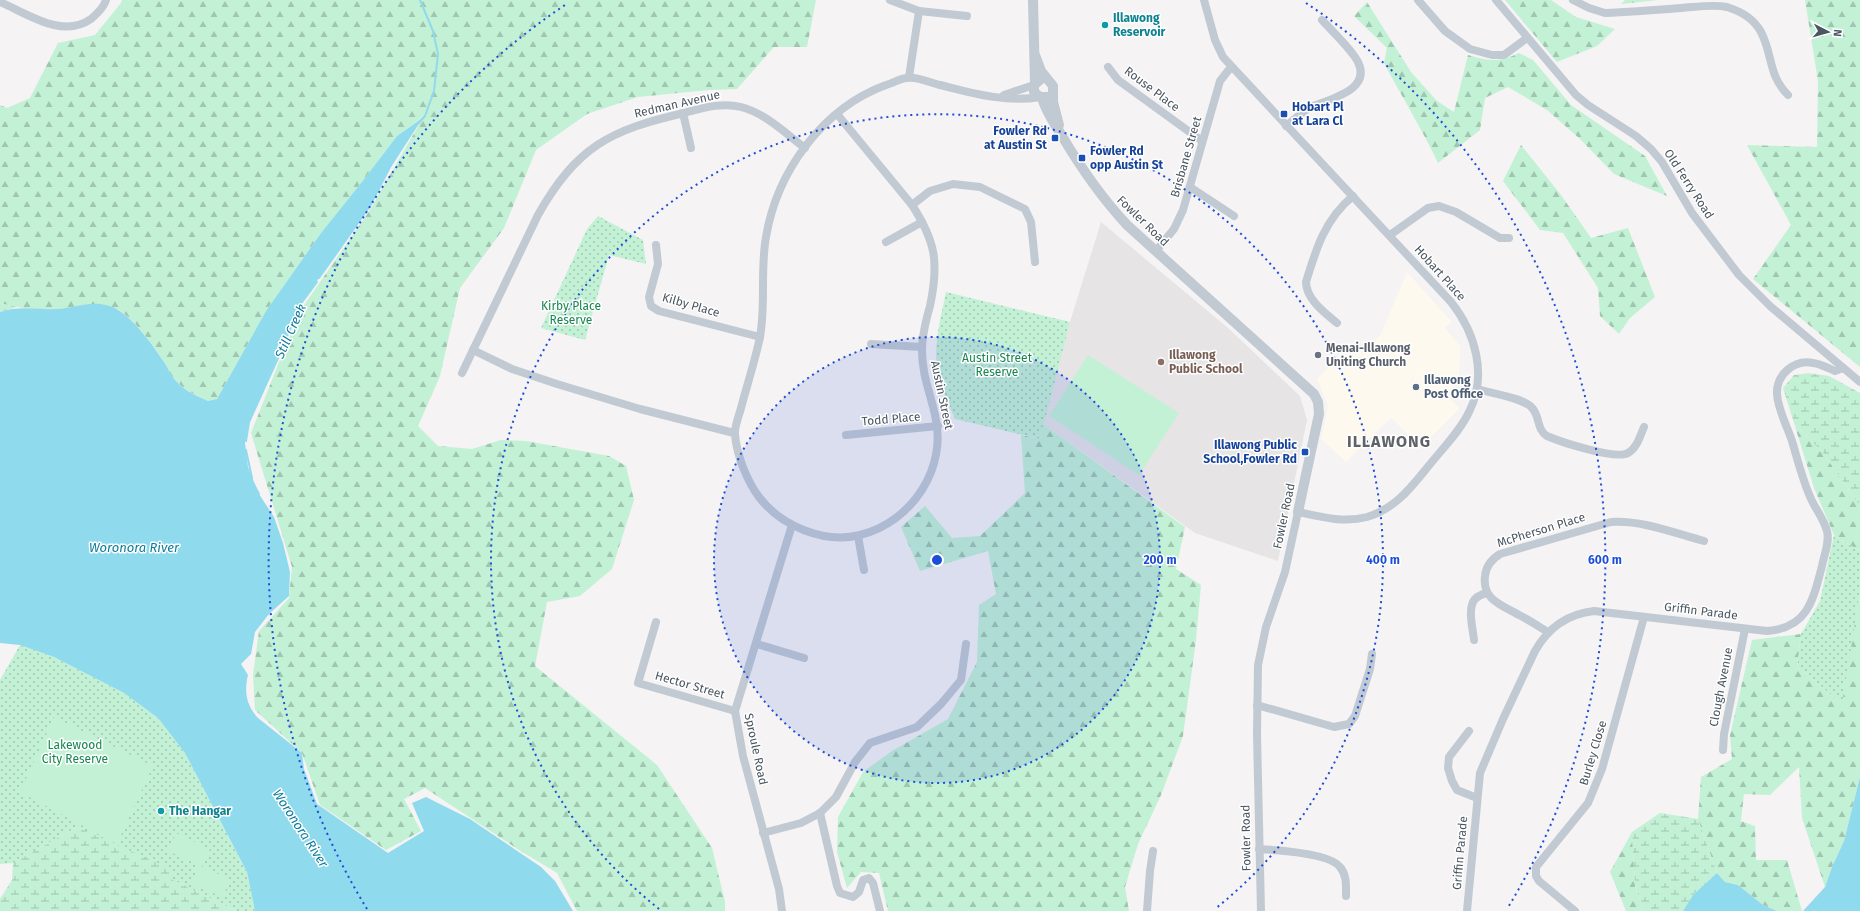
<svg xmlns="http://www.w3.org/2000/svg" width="1860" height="911" font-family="'Fira Sans',sans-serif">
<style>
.commercial{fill:#fdf9ef}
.education{fill:#e6e4e5}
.grass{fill:url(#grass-dots)}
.forest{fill:url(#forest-firs)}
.wetland{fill:url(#wetland-marsh)}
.pitch{fill:#c3f1d5}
.water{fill:#90daee}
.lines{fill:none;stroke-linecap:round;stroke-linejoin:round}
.stream{stroke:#90daee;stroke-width:2}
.minor{stroke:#c1cad2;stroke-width:8}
.tertiary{stroke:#c1cad2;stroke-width:10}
.ring{fill:none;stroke:#1d4ed8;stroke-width:2;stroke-dasharray:2 4}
.culture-dot{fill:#0f9aa8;stroke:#fff;stroke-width:1.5}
.transit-dot{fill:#1a4fb4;stroke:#fff;stroke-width:1.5}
.worship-dot{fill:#6b7280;stroke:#fff;stroke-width:1.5}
.education-dot{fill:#8d6e63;stroke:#fff;stroke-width:1.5}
.service-dot{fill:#5c6f8a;stroke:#fff;stroke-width:1.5}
.labels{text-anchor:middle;stroke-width:3;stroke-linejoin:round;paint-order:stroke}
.culture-label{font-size:12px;font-weight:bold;fill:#0d838f;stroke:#fff;text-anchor:start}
.street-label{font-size:12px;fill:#4a5661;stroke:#fff}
.transit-label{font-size:12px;font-weight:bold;fill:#164399;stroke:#fff;text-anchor:start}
.park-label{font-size:12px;fill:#17864f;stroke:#fff}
.worship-label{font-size:12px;font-weight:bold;fill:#5b616d;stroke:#fff;text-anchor:start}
.education-label{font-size:12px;font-weight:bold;fill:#785e54;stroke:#fff;text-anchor:start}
.service-label{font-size:12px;font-weight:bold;fill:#4e5e75;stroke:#fff;text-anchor:start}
.water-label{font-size:13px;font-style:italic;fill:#0c7c9b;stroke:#fff}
.district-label{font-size:16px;font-weight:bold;letter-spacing:1px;fill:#5f6368;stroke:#fff}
.centre{fill:#1d4ed8;stroke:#fff;stroke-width:2}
.ring-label{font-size:12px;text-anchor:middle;font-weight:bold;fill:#1d4ed8;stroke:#fff;stroke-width:3;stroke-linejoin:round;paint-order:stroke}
</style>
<defs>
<pattern id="grass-dots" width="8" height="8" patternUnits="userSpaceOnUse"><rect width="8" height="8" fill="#c3f1d5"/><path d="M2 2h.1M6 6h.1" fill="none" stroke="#a0c6b0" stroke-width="1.8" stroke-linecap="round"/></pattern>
<pattern id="forest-firs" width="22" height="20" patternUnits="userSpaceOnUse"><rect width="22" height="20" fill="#c3f1d5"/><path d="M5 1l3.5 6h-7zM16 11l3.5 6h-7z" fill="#a0c6b0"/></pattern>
<pattern id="wetland-marsh" width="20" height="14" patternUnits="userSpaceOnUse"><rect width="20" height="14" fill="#c3f1d5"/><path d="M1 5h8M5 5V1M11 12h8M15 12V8" fill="none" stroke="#a0c6b0"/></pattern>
</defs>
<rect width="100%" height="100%" fill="#f5f3f3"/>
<path class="commercial" d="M1407,272L1452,322L1445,328L1460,346L1459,381L1446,394L1460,408L1421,447L1391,418L1346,462L1321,439L1328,406L1317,379L1350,345L1365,353L1381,334Z"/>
<path class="education" d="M1101,222L1227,327L1300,396L1307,420L1278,561L1195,533L1043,424L1070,322Z"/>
<g class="grass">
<path d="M598,216L643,240L646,264L609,255L585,340L541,328L587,229Z"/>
<path d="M946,292L1070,322L1040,439L955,419C950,407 944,394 940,381C931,353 940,321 946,292Z"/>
<path d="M1834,535L1860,551V592L1843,705L1797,666L1801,634L1820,601Z"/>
<path d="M20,645L54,657L124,693L158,718L185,753L247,872L255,911H236L171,879L77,827L13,863L0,864V680Z"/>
</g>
<g class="forest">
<path d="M122,0H816L807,47H774L737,89L709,90L638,97L587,114L536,150L504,228L460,288L440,376L418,426L438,446L472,449L501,440L526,441L609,456L626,466L634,500L612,569L580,596L547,602L535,666L657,765L712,848L725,902V911H577L557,873L519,850L425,788L404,799L421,831L386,850L320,805L302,753L255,710L253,675L259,631L289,598L292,567L251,433L283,352L302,308L368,213L424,116L397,136L365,178L321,233L266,311L217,399L208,401C197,396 186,391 177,382C171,376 167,367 162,359C152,343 132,316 115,308C96,299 77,308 58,309C38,311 18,308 0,303V105L7,108L30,98L58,43L95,35L121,3Z"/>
<path d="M1505,0H1551L1576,17L1615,29L1597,46L1557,62Z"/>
<path d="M1625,0H1658L1621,4Z"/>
<path d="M1805,0H1860V367L1753,279L1791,225L1747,145L1817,147L1818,81Z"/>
<path d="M1367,2L1411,72L1437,101L1454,112L1468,55C1490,61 1498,63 1519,53L1533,60L1571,105L1645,156L1667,196L1614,174L1580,139L1547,110L1508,87L1485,98L1480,130L1438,163C1422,129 1402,97 1384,63L1387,48L1354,16Z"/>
<path d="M1521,145L1561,195L1591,238L1628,228L1655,297L1630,318L1619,334L1600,316L1598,288L1563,233L1540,230L1503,181Z"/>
<path d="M1794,423L1824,454L1860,506V551L1834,535L1814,488Z"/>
<path d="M1043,424L1185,527L1176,569L1201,585L1196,640L1183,736L1161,795L1138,844L1125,887L1129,911H888L879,873L861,872L847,888L837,852L838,817L863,772L892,751L948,719L977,662L979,605L996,594L988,551L920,571L901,527L925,506L952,538L980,536L1025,493L1021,435L1040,439Z"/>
<path d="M1860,592V777L1844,841L1832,867L1825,887L1802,818L1799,767L1770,795L1744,794L1741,821L1755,826L1756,860H1787L1802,911H1777L1763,905L1738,885L1725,882L1717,873L1698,819L1701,777L1732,759L1730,735L1752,640L1801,634L1797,666L1842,704Z"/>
<path d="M1632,832L1635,886L1644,911H1626L1610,872Z"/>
</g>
<g class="wetland">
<path d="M0,303L17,307L0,312Z"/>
<path d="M1809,373L1829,376L1860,393V506L1824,454L1794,423L1783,388L1794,375Z"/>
<path d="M1660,813L1698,819L1717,873L1693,895L1683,911H1644L1635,886L1632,832Z"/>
<path d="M77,827L171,869V879L236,911H0V899L12,880L13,863Z"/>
</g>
<g class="pitch">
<path d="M1088,355L1179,413L1139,475L1049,416Z"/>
<path d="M54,717L153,766L117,844L20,792Z"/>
<path d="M176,833L210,849L202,867L230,879L223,897L191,884L199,865L168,851Z"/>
</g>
<g class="water">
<path d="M425,116L417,125L390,167L370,206L300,305L248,425L245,443L248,467L259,494L274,517L283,543L290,572L289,596L269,614L255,632L251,654L241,664L248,675C244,691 246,705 258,718L302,753L304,769L317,804L388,853L424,831L412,803L426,797L470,819L541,867L555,881L573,911H255L247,872L185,753L158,718L124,693L54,657L20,645L0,643V312C19,305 38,310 58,309C74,308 89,301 106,305C128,309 152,344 164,362C168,368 171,376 177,382C185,391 197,396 208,401L217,399L266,311L321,233L365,178L397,136Z"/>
<path d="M1860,777V911H1803L1825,887L1832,867L1844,841Z"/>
<path d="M1717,873L1725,882L1738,885L1763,905L1777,911H1683L1693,895Z"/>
</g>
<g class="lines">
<g class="stream">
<path d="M319,278L370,206L390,167L417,125L425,116L434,91L438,54L433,31L420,0"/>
<path d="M290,330L300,305L317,282"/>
<path d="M279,354L288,334"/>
<path d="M246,441L249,422L278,358"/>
<path d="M246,450L252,478"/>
<path d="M253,483L259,494L257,496"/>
</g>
<g class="minor">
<path d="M890,0L919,11L967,16"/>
<path d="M1204,0L1215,40L1223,57L1451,302C1475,332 1488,375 1469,412C1460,431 1444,447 1431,463C1412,486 1397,508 1367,517C1344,523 1321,517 1298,512L1285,572L1266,627L1258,665L1257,734L1261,911"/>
<path d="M1418,0L1445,31L1470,49L1492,55H1504L1527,38"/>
<path d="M1496,0L1576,95L1588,105L1636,136L1651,149L1662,162L1692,213L1739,275L1770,306L1860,382"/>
<path d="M1573,0L1589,8L1605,13C1630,12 1656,10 1681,8C1696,7 1713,4 1727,7C1740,11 1754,19 1761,32C1773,55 1768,75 1788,95"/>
<path d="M0,2C28,14 62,39 91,19C97,14 104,7 106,0"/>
<path d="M1108,67L1118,80L1202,141"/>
<path d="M909,77L919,11"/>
<path d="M1004,95L1034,85"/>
<path d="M683,113L691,148"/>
<path d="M837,114L912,205C936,242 939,263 930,306C926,320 922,335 922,350C922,375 930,392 935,415C948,468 912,522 860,535C824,544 781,526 759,497C747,481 737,456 735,435C734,427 739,416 741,408C747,385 755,361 760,337C766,304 760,270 766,237C777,171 823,108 886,85C893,83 901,78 907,78C917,76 931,83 940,85C972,93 1006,103 1040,97"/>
<path d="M1286,126C1294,120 1302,112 1311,107C1330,99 1377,89 1355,57C1346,44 1333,32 1322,20"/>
<path d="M1190,187L1234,216"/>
<path d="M912,205L930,191L953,184L980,187L1025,209L1031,222L1035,262"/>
<path d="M1390,235L1428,208L1439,206L1456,212L1500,238H1509"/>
<path d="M886,242L922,222"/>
<path d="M656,245L658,264L649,297L651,306L659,311L760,337"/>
<path d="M1156,251L1174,229L1183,210L1220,81L1231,67"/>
<path d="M1337,323C1325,313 1306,299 1306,282C1316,249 1325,219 1353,196"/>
<path d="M871,344L922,347"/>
<path d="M473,350L512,369L557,384L640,409L734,433"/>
<path d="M462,373L538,215C576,147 610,130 684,113C703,108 722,102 741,107C765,113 785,133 805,148"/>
<path d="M1477,389C1490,393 1526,398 1533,409C1540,418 1537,430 1547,436C1561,442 1616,460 1628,453C1637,448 1640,436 1644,427"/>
<path d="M846,435L938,426"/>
<path d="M858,536L864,570"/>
<path d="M656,622L638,683L735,711"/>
<path d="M1548,632C1538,626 1529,620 1519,615C1502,605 1482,600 1485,576C1486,566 1492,559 1500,554L1611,522C1642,520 1674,533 1704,541"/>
<path d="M1474,640C1473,629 1467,608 1475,599C1478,596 1483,594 1487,593"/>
<path d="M757,644L804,658"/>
<path d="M1257,705L1334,727L1349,724L1355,716L1370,669L1372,654"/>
<path d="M1469,731L1449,757L1448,768L1452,781L1457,790L1477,798"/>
<path d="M1723,750L1724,734L1745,629"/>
<path d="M820,813L837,886L840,893L853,897L859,892L863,880L869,878L873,883L880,911"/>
<path d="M763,833L801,823L820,813L836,797L855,762L870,743L917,727L941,704L961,680L966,644"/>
<path d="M1259,849C1277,850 1330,853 1340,867C1347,875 1346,886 1346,896"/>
<path d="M782,911L779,889L743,756L735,711L792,525"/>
<path d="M1147,911L1150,871L1153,851"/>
<path d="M1467,911L1480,773L1503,719L1535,651C1548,628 1567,614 1594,611L1767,631C1808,628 1813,600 1822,566C1824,555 1830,542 1827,531C1824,520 1817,511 1812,501C1803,482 1798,461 1792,441C1787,426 1778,410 1777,394C1776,375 1794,359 1813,363C1821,364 1828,368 1835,371L1843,368"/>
<path d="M1575,911L1539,881L1536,876V867L1588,803L1602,769L1644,617"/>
</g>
<g class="tertiary">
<path d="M1033,0L1035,83"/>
<path d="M1035,55L1041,71L1053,86V102L1059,125"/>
<path d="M1041,79L1034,85V92L1040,97H1048"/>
<path d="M1042,98C1046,112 1054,123 1062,136C1081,168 1101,197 1127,225L1314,394L1318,402L1319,414L1298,512"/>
</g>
</g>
<circle cx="937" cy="560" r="223" fill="#1d4ed8" fill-opacity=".12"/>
<g class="ring">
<circle cx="937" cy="560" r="223"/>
<path d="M659 909A446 446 0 1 1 1215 909"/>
<path d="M367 909A668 668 0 0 1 568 3M1306 3A668 668 0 0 1 1507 909"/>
</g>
<g class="culture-dot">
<circle cx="1105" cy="25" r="4"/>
<circle cx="161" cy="811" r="4"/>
</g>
<g class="transit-dot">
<rect x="1280" y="110" width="8" height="8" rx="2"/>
<rect x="1051" y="134" width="8" height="8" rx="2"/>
<rect x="1078" y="154" width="8" height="8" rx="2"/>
<rect x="1301" y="448" width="8" height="8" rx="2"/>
</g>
<circle class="worship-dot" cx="1318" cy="355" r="4"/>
<circle class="education-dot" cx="1161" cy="362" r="4"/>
<circle class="service-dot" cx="1416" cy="387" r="4"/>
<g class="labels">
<g class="culture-label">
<text x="1113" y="22">Illawong<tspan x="1113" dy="14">Reservoir</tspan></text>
<text x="169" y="815">The Hangar</text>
</g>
<g class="street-label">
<text transform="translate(1152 89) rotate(37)" y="4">Rouse Place</text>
<text transform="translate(677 104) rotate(-13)" y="4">Redman Avenue</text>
<text transform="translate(1186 157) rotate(-74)" y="4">Brisbane Street</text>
<text transform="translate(1689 184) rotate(57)" y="4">Old Ferry Road</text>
<text transform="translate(1143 221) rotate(44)" y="4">Fowler Road</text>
<text transform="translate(1440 273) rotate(48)" y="4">Hobart Place</text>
<text transform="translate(691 305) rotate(16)" y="4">Kilby Place</text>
<text transform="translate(942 395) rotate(78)" y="4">Austin Street</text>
<text transform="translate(891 419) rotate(-5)" y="4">Todd Place</text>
<text transform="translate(1284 516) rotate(-78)" y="4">Fowler Road</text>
<text transform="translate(1541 530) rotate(-17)" y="4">McPherson Place</text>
<text transform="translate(1701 611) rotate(7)" y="4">Griffin Parade</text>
<text transform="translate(690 685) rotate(16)" y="4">Hector Street</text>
<text transform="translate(1721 687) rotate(-79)" y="4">Clough Avenue</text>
<text transform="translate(756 749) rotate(78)" y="4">Sproule Road</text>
<text transform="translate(1593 753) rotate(-73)" y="4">Burley Close</text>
<text transform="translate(1246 838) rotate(-91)" y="4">Fowler Road</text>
<text transform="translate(1460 853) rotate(-85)" y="4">Griffin Parade</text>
</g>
<g class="transit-label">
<text x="1292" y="111">Hobart Pl<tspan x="1292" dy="14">at Lara Cl</tspan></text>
<text x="1047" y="135" text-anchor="end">Fowler Rd<tspan x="1047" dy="14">at Austin St</tspan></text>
<text x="1090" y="155">Fowler Rd<tspan x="1090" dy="14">opp Austin St</tspan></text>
<text x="1297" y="449" text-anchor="end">Illawong Public<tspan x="1297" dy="14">School,Fowler Rd</tspan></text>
</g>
<g class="park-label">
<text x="571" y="310">Kirby Place<tspan x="571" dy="14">Reserve</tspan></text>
<text x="997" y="362">Austin Street<tspan x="997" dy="14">Reserve</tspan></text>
<text x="75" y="749">Lakewood<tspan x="75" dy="14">City Reserve</tspan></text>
</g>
<g class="worship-label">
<text x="1326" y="352">Menai-Illawong<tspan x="1326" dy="14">Uniting Church</tspan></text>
</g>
<g class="education-label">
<text x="1169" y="359">Illawong<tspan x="1169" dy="14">Public School</tspan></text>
</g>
<g class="service-label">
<text x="1424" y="384">Illawong<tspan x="1424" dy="14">Post Office</tspan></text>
</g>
<g class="water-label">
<text transform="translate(290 331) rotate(-66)" y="5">Still Creek</text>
<text x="134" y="552">Woronora River</text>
<text transform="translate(301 828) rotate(57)" y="5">Woronora River</text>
</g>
<g class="district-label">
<text x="1389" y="447">ILLAWONG</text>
</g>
</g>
<circle cx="937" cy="560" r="6" class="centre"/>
<g class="ring-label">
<text x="1160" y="564">200 m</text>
<text x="1383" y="564">400 m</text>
<text x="1605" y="564">600 m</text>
</g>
<g transform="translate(1828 32) rotate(96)" stroke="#ffffff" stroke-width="3" paint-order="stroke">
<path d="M0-3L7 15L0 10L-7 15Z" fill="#4a5661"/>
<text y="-6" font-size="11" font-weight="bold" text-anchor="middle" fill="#4a5661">N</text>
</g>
</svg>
